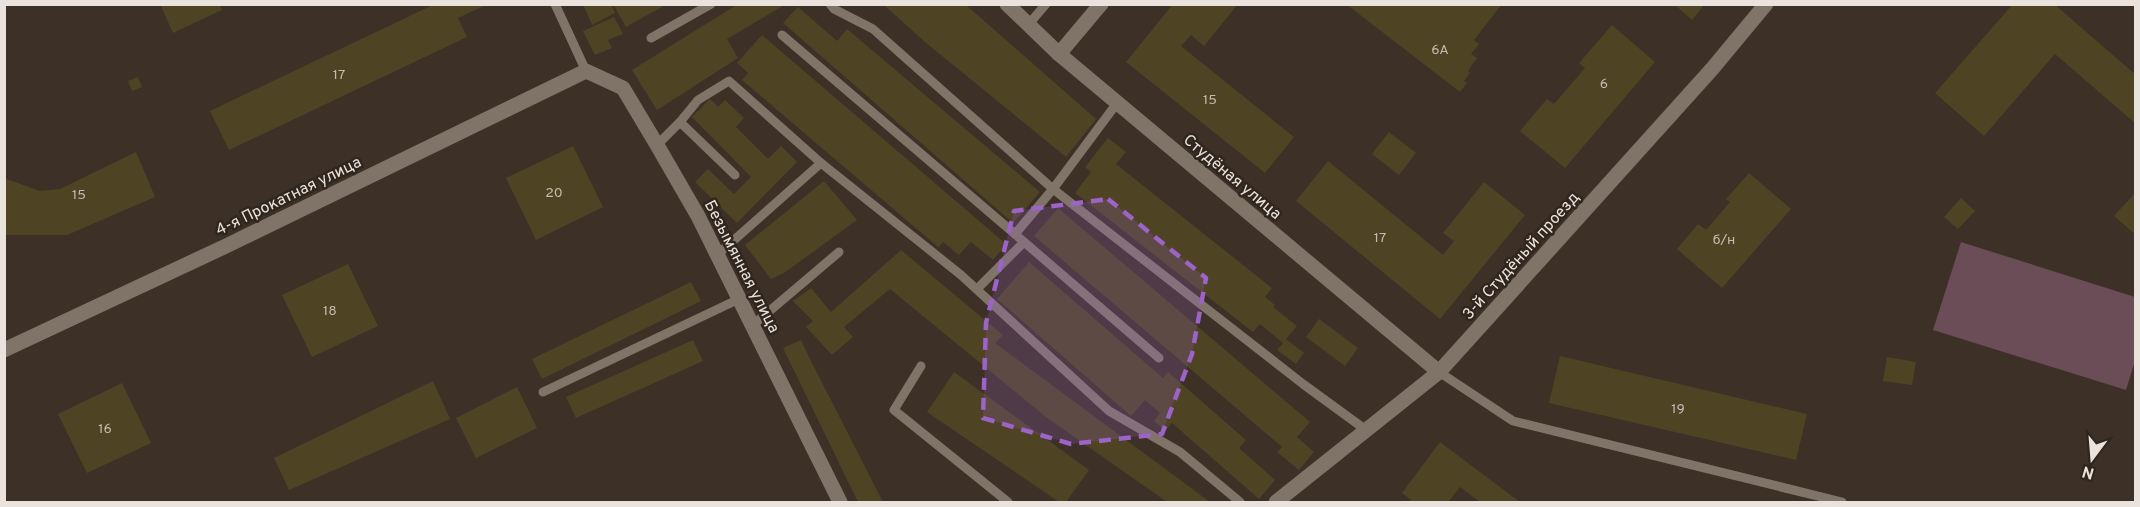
<svg xmlns="http://www.w3.org/2000/svg" width="2140" height="507" font-family="Overpass,sans-serif">
<style>
.green{fill:#6a4d56}
.building{fill:#4e4424}
.lines{fill:none;stroke-linecap:round;stroke-linejoin:round}
.lane{stroke:#807368;stroke-width:9}
.street{stroke:#807368;stroke-width:15}
.marked{fill:#9c63c8;fill-opacity:0.2;stroke:#9c63c8;stroke-width:4.5;stroke-dasharray:12 8;stroke-linejoin:round}
.labels{text-anchor:middle;stroke-width:5;stroke-linejoin:round;paint-order:stroke}
.number-label{font-size:14px;fill:#c3bbaf}
.street-label{font-size:16px;fill:#eae3dd;stroke:#31261d}
</style>
<rect width="100%" height="100%" fill="#3c3027"/>
<path class="green" d="M1961,242L2135,297V361L2126,390L1933,330Z"/>
<g class="building">
<path d="M160,4H219L222,10L173,33Z"/>
<path d="M435,4H488L458,18L467,37L229,150L210,111Z"/>
<path d="M583,4H611L615,13L592,25Z"/>
<path d="M613,4H667L626,27Z"/>
<path d="M738,4H786L727,39L738,58L657,110L632,70Z"/>
<path d="M1173,4H1238L1204,46L1191,35L1181,46L1294,137L1265,173L1126,62Z"/>
<path d="M1346,4H1502L1474,40L1479,44L1471,54L1477,58L1468,71L1470,73L1464,81L1467,83L1460,92Z"/>
<path d="M1674,4H1705L1692,20Z"/>
<path d="M2013,4H2054L2136,75V124L2055,54L1984,136L1935,93Z"/>
<path d="M884,5H966L1096,119L1066,157L925,42Z"/>
<path d="M798,7L837,41L847,29L1040,192L1013,223L783,23Z"/>
<path d="M614,17L623,34L608,40L612,48L595,55L583,31Z"/>
<path d="M1612,25L1655,62L1565,168L1520,131L1547,99L1554,104L1585,68L1579,63Z"/>
<path d="M762,35L1006,244L993,260L971,242L959,255L943,242L938,247L742,80L748,73L737,63Z"/>
<path d="M138,77L142,87L132,91L128,81Z"/>
<path d="M710,99L718,107L725,100L744,118L736,127L768,159L781,146L797,162L737,223L695,182L708,169L734,194L751,177L692,117Z"/>
<path d="M1389,132L1416,153L1399,175L1372,154Z"/>
<path d="M1108,138L1126,152L1116,164L1272,288L1265,297L1275,305L1273,307L1297,326L1286,339L1304,353L1296,364L1277,350L1283,343L1260,324L1253,332L1075,193L1091,172L1085,167Z"/>
<path d="M573,146L603,207L536,240L506,178Z"/>
<path d="M136,152L155,197L67,235H4V178L40,191L60,189Z"/>
<path d="M1328,161L1443,255L1454,241L1443,233L1484,182L1525,215L1440,319L1296,201Z"/>
<path d="M1749,173L1791,209L1722,288L1677,249L1698,224L1706,230L1730,202L1726,199Z"/>
<path d="M824,181L857,220L784,273L771,279L745,245Z"/>
<path d="M2136,192V235L2114,216Z"/>
<path d="M1961,198L1975,211L1958,229L1944,217Z"/>
<path d="M1058,208L1310,422L1297,437L1314,452L1299,470L1277,452L1282,447L1034,236Z"/>
<path d="M901,250L1003,335L995,343L1210,502H1167L1046,417L890,289L844,327L853,337L832,355L806,327L813,321L793,301L811,288L831,312Z"/>
<path d="M1029,262L1163,378L1168,372L1246,440L1239,448L1275,480L1259,499L1172,423L1165,431L1154,421L1160,413L1145,400L1131,416L997,299Z"/>
<path d="M348,264L378,326L312,357L282,295Z"/>
<path d="M691,282L701,301L542,379L532,359Z"/>
<path d="M1319,319L1358,348L1345,366L1306,337Z"/>
<path d="M693,340L703,361L576,418L566,397Z"/>
<path d="M801,340L812,363L883,502H858L783,348Z"/>
<path d="M1560,356L1807,414L1796,460L1549,403Z"/>
<path d="M1887,357L1916,362L1912,385L1883,381Z"/>
<path d="M954,372L1089,470L1066,502H1059L927,412Z"/>
<path d="M433,381L450,419L289,490L274,458Z"/>
<path d="M122,383L151,443L87,473L58,414Z"/>
<path d="M517,387L537,428L476,458L456,418Z"/>
<path d="M1440,442L1520,502H1480L1460,487L1448,502H1409L1411,500L1402,493Z"/>
</g>
<g class="lines">
<g class="lane">
<path d="M555,4L586,71"/>
<path d="M830,4L834,9L873,29L1053,189L1015,234L1024,242L977,289"/>
<path d="M1028,25L1046,4"/>
<path d="M782,35L1015,234"/>
<path d="M651,38L711,4"/>
<path d="M1117,103L1053,189L1303,384L1366,430"/>
<path d="M680,122L698,100L729,81L821,163L717,255"/>
<path d="M657,145L680,122L735,175"/>
<path d="M821,163L961,275L1109,411L1180,452L1240,502"/>
<path d="M1024,242L1159,358"/>
<path d="M753,325L839,252"/>
<path d="M921,366L894,410L1008,502"/>
<path d="M1439,372L1513,421L1842,502"/>
<path d="M543,392L739,299"/>
</g>
<g class="street">
<path d="M1007,4L1059,54L1439,372"/>
<path d="M1059,54L1101,4"/>
<path d="M4,350L226,246L586,71L623,88L657,145L698,216L840,502"/>
<path d="M1276,502L1439,372L1712,69L1766,4"/>
</g>
</g>
<path class="marked" d="M1108,199L1206,278L1192,354L1162,434L1071,444L983,418L986,323L1014,211Z"/>
<g class="labels">
<g class="number-label">
<text x="1440" y="54">6А</text>
<text x="339" y="79">17</text>
<text x="1604" y="88">6</text>
<text x="1210" y="104">15</text>
<text x="554" y="197">20</text>
<text x="79" y="199">15</text>
<text x="1380" y="242">17</text>
<text x="1724" y="244">б/н</text>
<text x="330" y="315">18</text>
<text x="1678" y="413">19</text>
<text x="105" y="433">16</text>
</g>
<g class="street-label">
<text transform="translate(1233 176) rotate(40)" y="6">Студёная улица</text>
<text transform="translate(288 195) rotate(-26)" y="6">4-я Прокатная улица</text>
<text transform="translate(1520 255) rotate(-48)" y="6">3-й Студёный проезд</text>
<text transform="translate(743 266) rotate(63)" y="6">Безымянная улица</text>
</g>
</g>
<rect width="2140" height="507" fill="none" stroke="#eae3dd" stroke-width="12"/>
<g transform="translate(2092 459) rotate(196)" stroke="#31261d" stroke-width="4.5" paint-order="stroke">
<path d="M0-4.5L10 22L0 15L-10 22Z" fill="#eae3dd"/>
<text y="-9" font-size="16" font-weight="bold" text-anchor="middle" fill="#eae3dd">N</text>
</g>
</svg>
